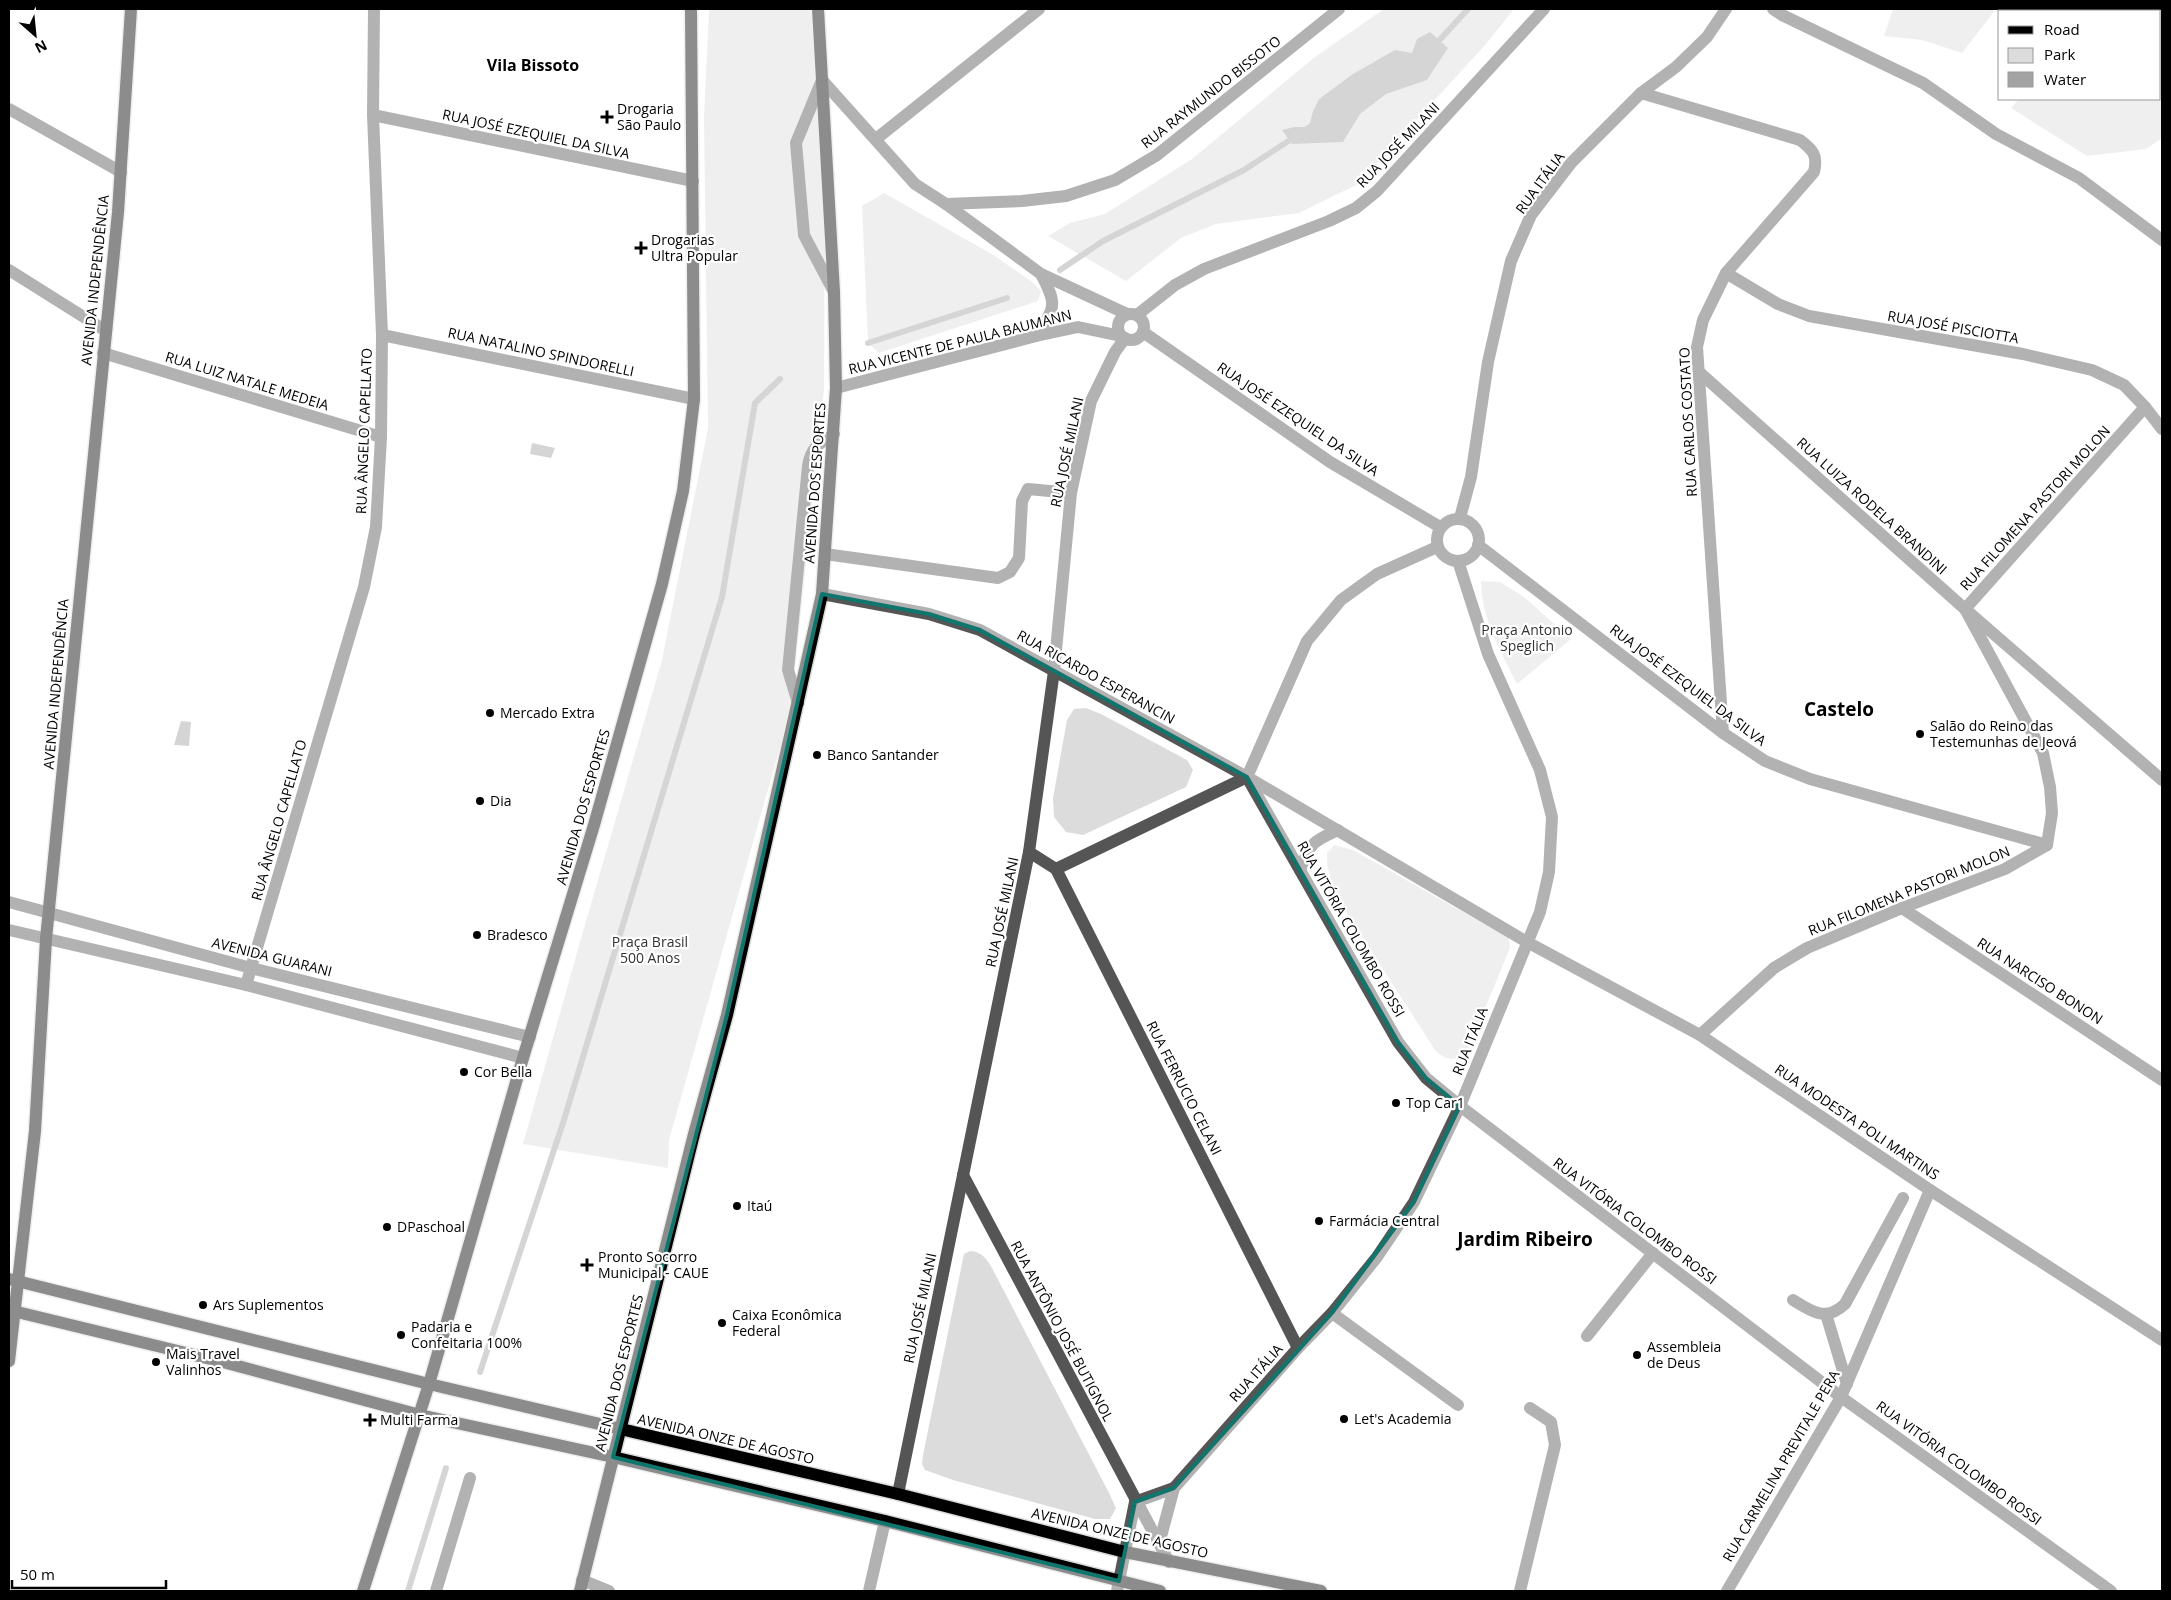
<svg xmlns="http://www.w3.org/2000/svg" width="2171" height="1600" font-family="'Open Sans',sans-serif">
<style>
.green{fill:#dcdcdc}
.water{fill:#a3a3a3}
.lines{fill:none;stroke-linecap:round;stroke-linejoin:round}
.stream{stroke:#a3a3a3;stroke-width:6}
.major-casing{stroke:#dbdbdb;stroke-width:15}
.minor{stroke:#555;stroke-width:12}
.major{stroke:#000;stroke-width:12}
.marked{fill:none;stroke:#0f766e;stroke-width:4;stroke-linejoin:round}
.poi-dot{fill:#000;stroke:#fff;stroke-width:2}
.labels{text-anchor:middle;stroke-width:4.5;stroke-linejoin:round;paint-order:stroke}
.street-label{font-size:14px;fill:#000;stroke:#fff}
.poi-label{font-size:14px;fill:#000;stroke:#fff;text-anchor:start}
.park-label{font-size:14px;fill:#333;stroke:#fff}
.quarter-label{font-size:16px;font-weight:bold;fill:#000;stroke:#fff}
.district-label{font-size:19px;font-weight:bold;fill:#000;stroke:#fff}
</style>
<rect width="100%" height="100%" fill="#fff"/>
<g class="green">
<path d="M709,9H810L825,181L824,389L791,708L669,1140L668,1168L523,1144L584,928L662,660L708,428L704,116Z"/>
<path d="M1384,9H1514L1486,44L1358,184L1299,213L1216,224L1181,238L1126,281L1048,236L1070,223L1105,214L1192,159L1315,57Z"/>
<path d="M1893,9H2162V138L2146,149L2087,156L2011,108L2019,99H2160V11H2001L1996,9L1962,53L1922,40L1884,36Z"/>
<path d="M884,193L995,256L1032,282L1041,291L1038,301L879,353L868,343L862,206Z"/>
<path d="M1481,581L1500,582L1524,597L1571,639L1517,684C1501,652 1481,618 1481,581Z"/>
<path d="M1086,708L1101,714L1187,760L1193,770L1186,787L1083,835L1066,832L1054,817L1053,798L1067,720L1074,709Z"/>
<path d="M1334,845L1353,850L1509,938L1510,948L1465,1057C1451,1060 1445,1060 1435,1050L1336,896L1327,865V853Z"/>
<path d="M970,1251C982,1252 986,1258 992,1268L1108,1491L1116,1508L1110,1519H1095L953,1480L925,1470L922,1464L923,1455L964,1254Z"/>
</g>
<g class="water">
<path d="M1430,32L1448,48L1427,80L1386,94L1360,114L1343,142L1292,144L1282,130L1294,127H1309L1313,111L1319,99L1353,74L1395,50L1412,53L1417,39Z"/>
<path d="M532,443L555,448L551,458L530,454Z"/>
<path d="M181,721L191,722L189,746L174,745Z"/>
</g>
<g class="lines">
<g class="stream">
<path d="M1434,46L1468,9"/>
<path d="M1060,270L1103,241L1244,170L1316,123"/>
<path d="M868,343L1007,298"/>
<path d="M480,1372L563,1123L722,597L755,403L780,379"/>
<path d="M408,1591L446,1468"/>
</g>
<g class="major-casing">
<g id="major">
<path d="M9,1279L429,1384L898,1494L1125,1552L1321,1591"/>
<path d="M9,1310L223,1362L420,1415L613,1457L885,1521L1160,1591"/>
<path d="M9,1361L35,1131L46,939L118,212L131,9"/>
<path d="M363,1591L429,1384L523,1058L594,825L662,584L683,491L694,399L691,9"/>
<path d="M580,1591L694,1134L727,1015L822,594L836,388L834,292L818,9"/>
</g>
</g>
<g class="minor">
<path d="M1773,9L1782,15L1923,83L1996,134L2079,178L2162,240"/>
<path d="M1641,93L1800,140C1813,150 1818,155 1814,172L1726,273L1703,320L1697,347L1723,733"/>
<path d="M9,109L121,172"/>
<path d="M373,115L693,181"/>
<path d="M876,139L1039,9"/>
<path d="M946,204L1022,201L1066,196L1115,180L1157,155L1339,9"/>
<path d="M9,270L106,331"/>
<path d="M1726,273L1778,304L1809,316L2023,354L2092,370L2124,385L2145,407L2162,429"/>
<path d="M834,292L804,235L796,143L822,80L915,184L946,204L1041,274L1127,314"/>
<circle cx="1131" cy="327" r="13"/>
<path d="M1137,315L1175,285L1204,269L1329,221L1356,208L1377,191L1544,9"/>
<path d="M1143,332L1330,462L1440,527"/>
<path d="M382,335L694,399"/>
<path d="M1036,336C1055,307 1058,306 1041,274"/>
<path d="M103,353L381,437"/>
<path d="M1699,372L1965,609L2162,780"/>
<path d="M836,388L1036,336L1078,327L1121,336"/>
<path d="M1460,518L1471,477L1488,362L1511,261L1531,215L1571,163L1641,93L1676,67L1707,37L1726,9"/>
<circle cx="1458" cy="540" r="21"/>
<path d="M1478,545L1723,733L1765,761L1810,779L2047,845"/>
<path d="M825,554L998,578L1010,572L1019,558L1022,501L1028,489L1071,493"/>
<path d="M822,594L929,614L980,630L1247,777L1527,942L1700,1035L1930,1190L2162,1340"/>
<path d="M798,703L788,670L808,466C811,447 819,444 834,434"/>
<path d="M1248,779L1398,1042L1426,1078L1460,1106L1841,1397L2111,1591"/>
<path d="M1029,852L1056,869L1298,1348"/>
<path d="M1056,869L1247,777L1307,641L1341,600L1377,574L1437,547"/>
<path d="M1300,870C1309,844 1313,841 1338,830"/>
<path d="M9,902L251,968L530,1037"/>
<path d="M1902,908L2162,1080"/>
<path d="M9,930L246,985L523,1058"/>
<path d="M246,985L364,587L376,527L381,437L382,335L373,115L374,9"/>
<path d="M1700,1035L1774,968L1807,948L1902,908L2005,869L2047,845L2052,813L2050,787L2043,753L1965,609L2145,407"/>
<path d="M963,1175L1169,1562"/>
<path d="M1793,1300C1812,1312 1826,1322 1845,1304L1903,1198"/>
<path d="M1332,1313L1458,1405"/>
<path d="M1826,1314L1847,1384"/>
<path d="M1587,1336L1653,1253"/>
<path d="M898,1494L1029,852L1054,671L1071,493L1091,401L1115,352L1125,338"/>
<path d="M1135,1502L1174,1488"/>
<path d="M1159,1544L1174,1488L1298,1348L1332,1313L1377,1257L1414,1202L1460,1106L1540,912L1549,872L1552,817L1540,770L1488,654L1458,561"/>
<path d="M582,1580L609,1591"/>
<path d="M436,1591L470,1478"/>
<path d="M869,1591L885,1521"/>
<path d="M1117,1591L1135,1502"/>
<path d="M1520,1591L1555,1445L1551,1422L1530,1408"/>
<path d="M1727,1591L1841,1397L1930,1190"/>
</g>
<use href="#major" class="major"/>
</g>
<path d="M0 0H2171V1600H0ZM822,594L929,614L980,630L1247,777L1398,1042L1426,1078L1460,1106L1414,1202L1332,1313L1174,1488L1135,1502L1119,1581L613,1457L727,1015Z" fill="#fff" fill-opacity=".55" fill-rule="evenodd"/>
<path class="marked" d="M822,594L929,614L980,630L1247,777L1398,1042L1426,1078L1460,1106L1414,1202L1332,1313L1174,1488L1135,1502L1119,1581L613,1457L727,1015Z"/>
<g class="poi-dot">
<path d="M604.5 109.5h5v5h5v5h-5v5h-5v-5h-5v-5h5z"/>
<path d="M638.5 240.5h5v5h5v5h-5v5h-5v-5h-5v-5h5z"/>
<circle cx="490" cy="713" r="5"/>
<circle cx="1920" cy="734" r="5"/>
<circle cx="817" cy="755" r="5"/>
<circle cx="480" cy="801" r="5"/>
<circle cx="477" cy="935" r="5"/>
<circle cx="464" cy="1072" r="5"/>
<circle cx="1396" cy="1103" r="5"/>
<circle cx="737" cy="1206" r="5"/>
<circle cx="1319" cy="1221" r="5"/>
<circle cx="387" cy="1227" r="5"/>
<path d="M584.5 1257.5h5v5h5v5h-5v5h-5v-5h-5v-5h5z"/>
<circle cx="203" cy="1305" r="5"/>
<circle cx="722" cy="1323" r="5"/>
<circle cx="401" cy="1335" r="5"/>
<circle cx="1637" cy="1355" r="5"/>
<circle cx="156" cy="1362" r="5"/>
<circle cx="1344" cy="1419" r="5"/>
<path d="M367.5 1412.5h5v5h5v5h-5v5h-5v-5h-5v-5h5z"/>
</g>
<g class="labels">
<g class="street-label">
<text transform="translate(1211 92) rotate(-38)" y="5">RUA RAYMUNDO BISSOTO</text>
<text transform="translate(536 134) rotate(12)" y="5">RUA JOSÉ EZEQUIEL DA SILVA</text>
<text transform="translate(1398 145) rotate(-46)" y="5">RUA JOSÉ MILANI</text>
<text transform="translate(1540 183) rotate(-54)" y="5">RUA ITÁLIA</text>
<text transform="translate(95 280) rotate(-84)" y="5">AVENIDA INDEPENDÊNCIA</text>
<text transform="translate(1953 327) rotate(10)" y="5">RUA JOSÉ PISCIOTTA</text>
<text transform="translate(960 342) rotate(-14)" y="5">RUA VICENTE DE PAULA BAUMANN</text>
<text transform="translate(541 352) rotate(12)" y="5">RUA NATALINO SPINDORELLI</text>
<text transform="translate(247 381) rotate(17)" y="5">RUA LUIZ NATALE MEDEIA</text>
<text transform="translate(1298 419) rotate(34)" y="5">RUA JOSÉ EZEQUIEL DA SILVA</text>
<text transform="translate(1688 422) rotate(-93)" y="5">RUA CARLOS COSTATO</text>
<text transform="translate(364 431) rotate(-88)" y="5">RUA ÂNGELO CAPELLATO</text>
<text transform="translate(1067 452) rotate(-78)" y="5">RUA JOSÉ MILANI</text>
<text transform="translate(815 483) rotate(-86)" y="5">AVENIDA DOS ESPORTES</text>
<text transform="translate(1872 506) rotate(42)" y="5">RUA LUIZA RODELA BRANDINI</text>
<text transform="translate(2035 508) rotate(-48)" y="5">RUA FILOMENA PASTORI MOLON</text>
<text transform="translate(1096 677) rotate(29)" y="5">RUA RICARDO ESPERANCIN</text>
<text transform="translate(56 684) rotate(-85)" y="5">AVENIDA INDEPENDÊNCIA</text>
<text transform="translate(1688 685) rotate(37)" y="5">RUA JOSÉ EZEQUIEL DA SILVA</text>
<text transform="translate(583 807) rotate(-74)" y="5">AVENIDA DOS ESPORTES</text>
<text transform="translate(279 820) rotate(-74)" y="5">RUA ÂNGELO CAPELLATO</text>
<text transform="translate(1909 891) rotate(-22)" y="5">RUA FILOMENA PASTORI MOLON</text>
<text transform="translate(1002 912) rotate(-78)" y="5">RUA JOSÉ MILANI</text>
<text transform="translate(1351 929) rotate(60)" y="5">RUA VITÓRIA COLOMBO ROSSI</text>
<text transform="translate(272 957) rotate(14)" y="5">AVENIDA GUARANI</text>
<text transform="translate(2040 981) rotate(33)" y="5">RUA NARCISO BONON</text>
<text transform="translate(1470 1041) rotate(-68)" y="5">RUA ITÁLIA</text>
<text transform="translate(1184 1088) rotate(63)" y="5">RUA FERRUCIO CELANI</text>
<text transform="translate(1857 1122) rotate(34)" y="5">RUA MODESTA POLI MARTINS</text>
<text transform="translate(1635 1221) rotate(37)" y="5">RUA VITÓRIA COLOMBO ROSSI</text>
<text transform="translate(920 1308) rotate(-78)" y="5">RUA JOSÉ MILANI</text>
<text transform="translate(1062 1331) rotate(62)" y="5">RUA ANTÔNIO JOSÉ BUTIGNOL</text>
<text transform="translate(619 1373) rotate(-76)" y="5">AVENIDA DOS ESPORTES</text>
<text transform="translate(1256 1373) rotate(-48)" y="5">RUA ITÁLIA</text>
<text transform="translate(726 1439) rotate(13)" y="5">AVENIDA ONZE DE AGOSTO</text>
<text transform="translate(1959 1463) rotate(36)" y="5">RUA VITÓRIA COLOMBO ROSSI</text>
<text transform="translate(1781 1466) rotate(-60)" y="5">RUA CARMELINA PREVITALE PERA</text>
<text transform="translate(1120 1533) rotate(13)" y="5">AVENIDA ONZE DE AGOSTO</text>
</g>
<g class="poi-label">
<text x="617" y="114">Drogaria<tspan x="617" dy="16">São Paulo</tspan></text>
<text x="651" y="245">Drogarias<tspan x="651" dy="16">Ultra Popular</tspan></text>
<text x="500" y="718">Mercado Extra</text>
<text x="1930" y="731">Salão do Reino das<tspan x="1930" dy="16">Testemunhas de Jeová</tspan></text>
<text x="827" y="760">Banco Santander</text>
<text x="490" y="806">Dia</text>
<text x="487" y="940">Bradesco</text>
<text x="474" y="1077">Cor Bella</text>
<text x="1406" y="1108">Top Car1</text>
<text x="747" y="1211">Itaú</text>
<text x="1329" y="1226">Farmácia Central</text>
<text x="397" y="1232">DPaschoal</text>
<text x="598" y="1262">Pronto Socorro<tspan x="598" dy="16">Municipal - CAUE</tspan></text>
<text x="213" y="1310">Ars Suplementos</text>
<text x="732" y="1320">Caixa Econômica<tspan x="732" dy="16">Federal</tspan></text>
<text x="411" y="1332">Padaria e<tspan x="411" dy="16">Confeitaria 100%</tspan></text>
<text x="1647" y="1352">Assembleia<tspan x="1647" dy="16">de Deus</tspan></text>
<text x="166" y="1359">Mais Travel<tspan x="166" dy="16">Valinhos</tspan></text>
<text x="1354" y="1424">Let's Academia</text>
<text x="380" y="1425">Multi Farma</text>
</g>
<g class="park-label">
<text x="1527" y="635">Praça Antonio<tspan x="1527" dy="16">Speglich</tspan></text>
<text x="650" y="947">Praça Brasil<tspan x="650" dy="16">500 Anos</tspan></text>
</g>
<g class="quarter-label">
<text x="533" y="71">Vila Bissoto</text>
</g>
<g class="district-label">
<text x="1839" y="716">Castelo</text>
<text x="1525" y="1246">Jardim Ribeiro</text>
</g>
</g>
<rect width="2171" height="1600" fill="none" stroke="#000000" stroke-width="20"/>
<rect x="1998" y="10" width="162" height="90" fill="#ffffff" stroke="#999999"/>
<rect x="2008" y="26" width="25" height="8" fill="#000000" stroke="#999999"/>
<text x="2044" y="35" font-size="15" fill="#000000">Road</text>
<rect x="2008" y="48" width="25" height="15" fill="#dcdcdc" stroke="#999999"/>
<text x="2044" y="60" font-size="15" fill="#000000">Park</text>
<rect x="2008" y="72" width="25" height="15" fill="#a3a3a3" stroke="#999999"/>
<text x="2044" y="85" font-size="15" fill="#000000">Water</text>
<g transform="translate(35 35) rotate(153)" stroke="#ffffff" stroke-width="4" paint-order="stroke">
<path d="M0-4L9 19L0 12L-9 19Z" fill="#000000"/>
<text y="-8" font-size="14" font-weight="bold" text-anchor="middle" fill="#000000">N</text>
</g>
<path d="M12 1580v8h154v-8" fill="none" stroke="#000000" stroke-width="2.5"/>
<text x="20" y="1580" font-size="15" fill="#000000" stroke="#ffffff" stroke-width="4" paint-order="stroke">50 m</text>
</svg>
